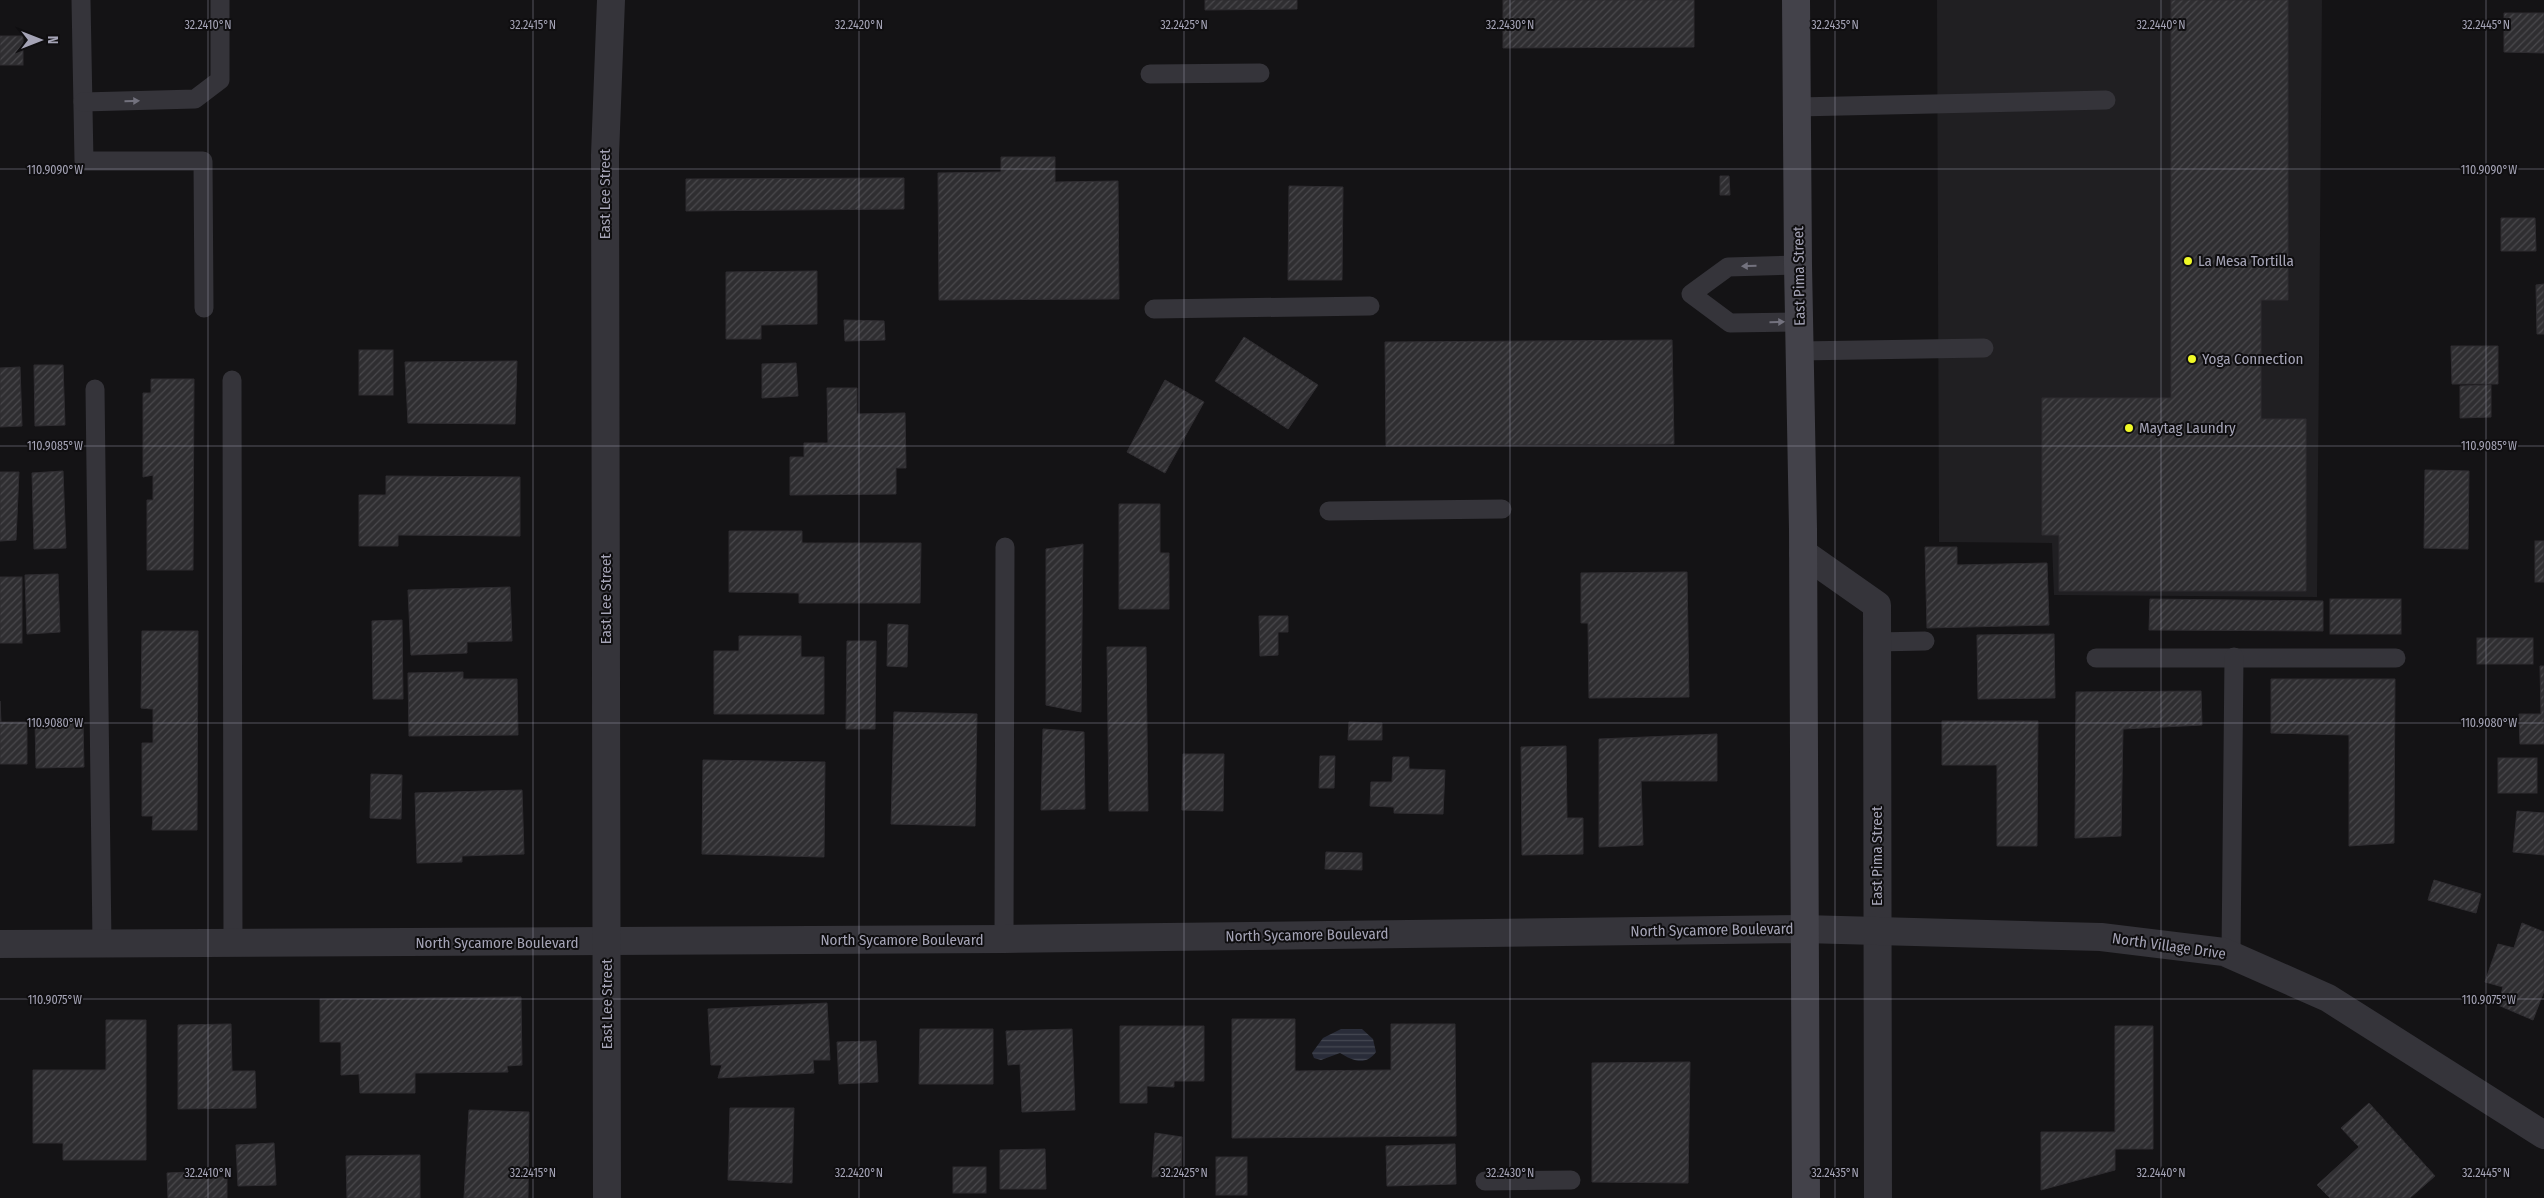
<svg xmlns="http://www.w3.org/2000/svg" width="2544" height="1198" font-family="'Fira Sans Condensed',sans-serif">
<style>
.built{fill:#201f22}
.water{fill:url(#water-rules)}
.building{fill:url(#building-hatch);stroke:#2f2d31}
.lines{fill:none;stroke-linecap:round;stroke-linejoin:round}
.lane{stroke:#35343a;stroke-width:19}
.street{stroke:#35343a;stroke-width:28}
.secondary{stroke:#43424a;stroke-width:28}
.oneway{fill:#73727e}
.ticks{fill:none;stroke:#a5a4b6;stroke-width:1;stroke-opacity:0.45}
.poi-dot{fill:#f0f927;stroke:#0f0e10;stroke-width:2}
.labels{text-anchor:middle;stroke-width:4;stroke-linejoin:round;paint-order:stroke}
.street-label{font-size:15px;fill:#a5a4b6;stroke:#0f0e10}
.poi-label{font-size:15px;fill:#a5a4b6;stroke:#0f0e10;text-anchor:start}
.ticks-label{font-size:12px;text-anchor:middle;fill:#a5a4b6;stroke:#0f0e10;stroke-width:4;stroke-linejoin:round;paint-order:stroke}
</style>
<defs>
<pattern id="water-rules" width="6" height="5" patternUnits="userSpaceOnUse" patternTransform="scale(1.25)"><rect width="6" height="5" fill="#292c39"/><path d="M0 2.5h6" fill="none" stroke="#454853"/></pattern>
<pattern id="building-hatch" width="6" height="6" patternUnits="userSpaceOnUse" patternTransform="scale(1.25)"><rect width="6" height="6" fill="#2f2e31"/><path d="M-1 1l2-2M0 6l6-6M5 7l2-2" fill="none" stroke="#4a494d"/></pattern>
</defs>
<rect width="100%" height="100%" fill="#141315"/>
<path class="built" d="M1937,0H2322L2317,597L2054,595L2052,543L1939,542Z"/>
<path class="water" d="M1341,1029H1362L1373,1039L1376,1052C1366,1066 1353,1061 1340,1053L1321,1060L1314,1058L1312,1053L1323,1038Z"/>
<g class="building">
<path d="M1205,0H1297V9L1205,10Z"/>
<path d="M1503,0H1694V47L1503,48Z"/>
<path d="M2171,0H2288V300H2261V419H2306V591H2059V535H2042V398H2171Z"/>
<path d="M2504,13H2544V53L2504,52Z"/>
<rect x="0" y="36" width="23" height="29"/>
<path d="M1001,157H1055V182L1118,181L1119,299L939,300L938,173L1001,172Z"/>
<path d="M1720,176H1729L1730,195H1720Z"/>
<path d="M904,178V209L686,211V179Z"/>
<path d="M1289,186L1343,187L1342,280H1288Z"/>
<path d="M2501,218H2535L2536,251H2501Z"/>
<path d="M817,271V324L761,325V339H726V272Z"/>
<path d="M2544,284V334H2537L2536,285Z"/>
<path d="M844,320L884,321L885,340L845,341Z"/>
<path d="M1244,337L1318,385L1288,429L1215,381Z"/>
<path d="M1672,340L1674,444L1386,446L1385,342Z"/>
<path d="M2451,346H2498V384H2452Z"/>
<rect x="359" y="350" width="34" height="45"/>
<path d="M517,361L515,424L408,423L405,362Z"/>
<path d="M796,363L798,396L762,398V364Z"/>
<path d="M34,365H63L65,425L35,426Z"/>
<path d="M20,367L22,426L0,427V368Z"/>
<path d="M151,379H194L193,570H147V500H153V475L143,477V393H151Z"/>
<path d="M1165,380L1204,402L1165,473L1127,452Z"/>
<path d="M2491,385V417L2460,418V386Z"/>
<path d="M827,388H857V414L905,413L906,468H896V494L790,495V457H804V443H828Z"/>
<path d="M2425,470L2469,471L2468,549L2424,548Z"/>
<path d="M63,471L66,548L34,549L32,473Z"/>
<path d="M0,472H19L16,540L0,541Z"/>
<path d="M386,476L520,477V536L398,535V546H359V495H386Z"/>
<path d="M1119,504H1160V553H1169V609H1119Z"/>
<path d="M729,531H802V543H921L920,603H799V593L729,592Z"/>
<rect x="2535" y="541" width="9" height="41"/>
<path d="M1083,544L1081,712L1046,705V549Z"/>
<path d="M1925,547H1957V565L2047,563L2049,625L1927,628Z"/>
<path d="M1687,572L1689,697L1589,698L1588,623H1581V573Z"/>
<path d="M58,574L60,632L27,634L25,575Z"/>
<rect x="0" y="577" width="22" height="66"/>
<path d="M510,587L512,641L467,642V653L411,655L408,590Z"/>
<path d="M2150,599L2323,601V631L2149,630Z"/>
<rect x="2330" y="599" width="71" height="35"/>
<path d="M1259,616H1288V632H1278V655L1260,656Z"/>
<path d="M402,620L403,699H373L372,621Z"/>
<path d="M888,624L908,625L907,667L887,666Z"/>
<path d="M142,631H198L197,830H152L153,816H142V743H153V709L141,708Z"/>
<path d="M2054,634L2055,698L1978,699L1977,635Z"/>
<path d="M739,636H801V657H824V714H714V651H739Z"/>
<rect x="2477" y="638" width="56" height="26"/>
<path d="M847,641H876L875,729H846Z"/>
<path d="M1107,647H1146L1148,811H1109Z"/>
<path d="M2540,666H2544V744H2520L2519,714H2541Z"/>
<path d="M463,672V679H517L518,735L409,736L408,673Z"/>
<path d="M2271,679H2395L2394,843L2349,846V735L2271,733Z"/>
<path d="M2201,691L2202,725L2123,729L2121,836L2075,838L2076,692Z"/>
<path d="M0,701L1,722H27V764H0Z"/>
<path d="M894,712L977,714L975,826L891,824Z"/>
<path d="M1942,721H2038L2037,846H1997V765H1942Z"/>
<path d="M35,722H83L84,767L36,768Z"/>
<path d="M1349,722L1382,723V740H1348Z"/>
<path d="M1043,729L1084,732L1085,809L1041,810Z"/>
<path d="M1717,734V781H1641L1643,845L1599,847V739Z"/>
<path d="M1566,746L1567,818H1583V854L1522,855L1521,747Z"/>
<path d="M1183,754H1224L1223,811L1182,810Z"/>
<path d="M1320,756H1335L1334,788H1319Z"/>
<path d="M1393,757H1409V769L1445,770L1443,814L1394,813V807L1370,806L1371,782H1392Z"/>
<rect x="2498" y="758" width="39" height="35"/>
<path d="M703,760L825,762L824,857L702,854Z"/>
<path d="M371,774L402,775L401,819L370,818Z"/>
<path d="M522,790L524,854L462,856V862L417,863L415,793Z"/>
<path d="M2517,811L2544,813V855L2513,852Z"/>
<path d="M1326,852L1362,853V870L1325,869Z"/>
<path d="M2434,880L2481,894L2476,913L2428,900Z"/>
<path d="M2522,923L2544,932V991L2533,1020L2498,1005L2503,987L2485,982L2498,944L2514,948Z"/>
<path d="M521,997L522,1065L507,1066L508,1072L415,1073V1093H360L359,1074L341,1075V1042H320V999Z"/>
<path d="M827,1003L830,1060H813L814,1073L718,1078L722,1065H711L708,1009Z"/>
<path d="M1232,1019H1295V1071L1391,1070V1024H1455L1456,1136L1232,1138Z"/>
<path d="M106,1020H146V1160H63V1143H33V1070H106Z"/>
<path d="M231,1024L232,1071H255L256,1108L178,1109V1025Z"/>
<path d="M1120,1026H1204V1081H1174V1087L1147,1086V1103H1120Z"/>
<path d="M2115,1026H2153V1149H2115V1170L2041,1190V1132H2115Z"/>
<path d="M920,1029H993V1084H919Z"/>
<path d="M1072,1029L1075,1110L1022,1112L1020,1064L1008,1065L1006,1031Z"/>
<path d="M876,1041L878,1082L839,1084L837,1042Z"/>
<path d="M1690,1062L1688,1183L1592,1182V1063Z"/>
<path d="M2369,1103L2435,1176L2410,1198H2330L2317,1185L2359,1147L2341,1128Z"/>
<path d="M730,1108H794L792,1183L728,1180Z"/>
<path d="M469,1110L529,1112L528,1198H464Z"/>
<path d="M1155,1133L1182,1137L1181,1175L1152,1177Z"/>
<path d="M274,1143L276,1185L238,1186L236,1145Z"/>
<path d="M1455,1144L1456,1184L1387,1186L1386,1146Z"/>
<path d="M1045,1149L1046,1189H1000V1150Z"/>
<path d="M420,1155V1198H347L346,1156Z"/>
<rect x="1216" y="1157" width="31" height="38"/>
<rect x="953" y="1167" width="33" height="26"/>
<path d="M192,1172V1177H227V1198H168L167,1173Z"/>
</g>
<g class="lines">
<g class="lane">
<path d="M81,0L84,161H203L204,308"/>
<path d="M1150,74L1260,73"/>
<path d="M83,102L195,99L220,80V0"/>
<path d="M1797,107L2106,100"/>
<path d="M1798,265L1728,267L1691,294L1730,323L1799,322"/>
<path d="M1154,309L1370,306"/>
<path d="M1799,351L1984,348"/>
<path d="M232,380L233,944"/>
<path d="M95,389L102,944"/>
<path d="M1329,511L1502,509"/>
<path d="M1877,642L1925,641"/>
<path d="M2096,658H2396"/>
<path d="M1004,939L1005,547"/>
<path d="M2231,955L2234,657"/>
<path d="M1485,1181L1571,1180"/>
</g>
<g class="street">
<path d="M1803,553L1877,605L1878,1198"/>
<path d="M0,944L1004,939L1804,929L2101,937L2224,952L2328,998L2544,1135"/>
<path d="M607,1198L605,155L611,0"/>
</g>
<path class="secondary" d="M1796,0L1798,265L1803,529L1806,1198"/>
</g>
<defs><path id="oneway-solid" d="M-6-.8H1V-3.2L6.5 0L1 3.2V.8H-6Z" transform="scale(1.25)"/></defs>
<g class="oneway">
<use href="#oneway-solid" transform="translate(132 101) rotate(-1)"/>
<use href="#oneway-solid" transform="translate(1749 266) rotate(179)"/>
<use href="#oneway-solid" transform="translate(1777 322) rotate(-1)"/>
</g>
<path class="ticks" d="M208,0V1198M533,0V1198M859,0V1198M1184,0V1198M1510,0V1198M1835,0V1198M2161,0V1198M2486,0V1198M0,169H2544M0,446H2544M0,723H2544M0,999H2544"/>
<g class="poi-dot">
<circle cx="2188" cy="261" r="5"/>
<circle cx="2192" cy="359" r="5"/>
<circle cx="2129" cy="428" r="5"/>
</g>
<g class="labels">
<g class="street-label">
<text transform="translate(605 194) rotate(-90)" y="5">East Lee Street</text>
<text transform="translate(1799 276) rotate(-91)" y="5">East Pima Street</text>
<text transform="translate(606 599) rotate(-90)" y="5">East Lee Street</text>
<text transform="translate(1877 856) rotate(-90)" y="5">East Pima Street</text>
<text transform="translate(1712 930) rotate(-1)" y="5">North Sycamore Boulevard</text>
<text transform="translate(1307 935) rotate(-1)" y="5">North Sycamore Boulevard</text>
<text x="902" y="945">North Sycamore Boulevard</text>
<text x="497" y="948">North Sycamore Boulevard</text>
<text transform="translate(2169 946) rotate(8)" y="5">North Village Drive</text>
<text transform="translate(607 1004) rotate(-90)" y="5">East Lee Street</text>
</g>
<g class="poi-label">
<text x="2198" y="266">La Mesa Tortilla</text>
<text x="2202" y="364">Yoga Connection</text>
<text x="2139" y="433">Maytag Laundry</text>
</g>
</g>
<g class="ticks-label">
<text x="208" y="29">32.2410°N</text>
<text x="533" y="29">32.2415°N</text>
<text x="859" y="29">32.2420°N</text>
<text x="1184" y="29">32.2425°N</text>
<text x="1510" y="29">32.2430°N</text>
<text x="1835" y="29">32.2435°N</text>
<text x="2161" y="29">32.2440°N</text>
<text x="2486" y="29">32.2445°N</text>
<text x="2489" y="174">110.9090°W</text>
<text x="55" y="174">110.9090°W</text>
<text x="2489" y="450">110.9085°W</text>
<text x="55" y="450">110.9085°W</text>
<text x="2489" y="727">110.9080°W</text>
<text x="55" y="727">110.9080°W</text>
<text x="2489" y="1004">110.9075°W</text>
<text x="55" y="1004">110.9075°W</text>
<text x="208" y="1177">32.2410°N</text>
<text x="533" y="1177">32.2415°N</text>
<text x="859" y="1177">32.2420°N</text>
<text x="1184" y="1177">32.2425°N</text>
<text x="1510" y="1177">32.2430°N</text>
<text x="1835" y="1177">32.2435°N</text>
<text x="2161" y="1177">32.2440°N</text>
<text x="2486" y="1177">32.2445°N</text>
</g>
<g transform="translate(40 40) rotate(90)" stroke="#0f0e10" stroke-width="4" paint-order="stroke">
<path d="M0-4L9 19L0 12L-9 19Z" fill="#a5a4b6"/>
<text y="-8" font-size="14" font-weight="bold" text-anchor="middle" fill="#a5a4b6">N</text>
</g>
</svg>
